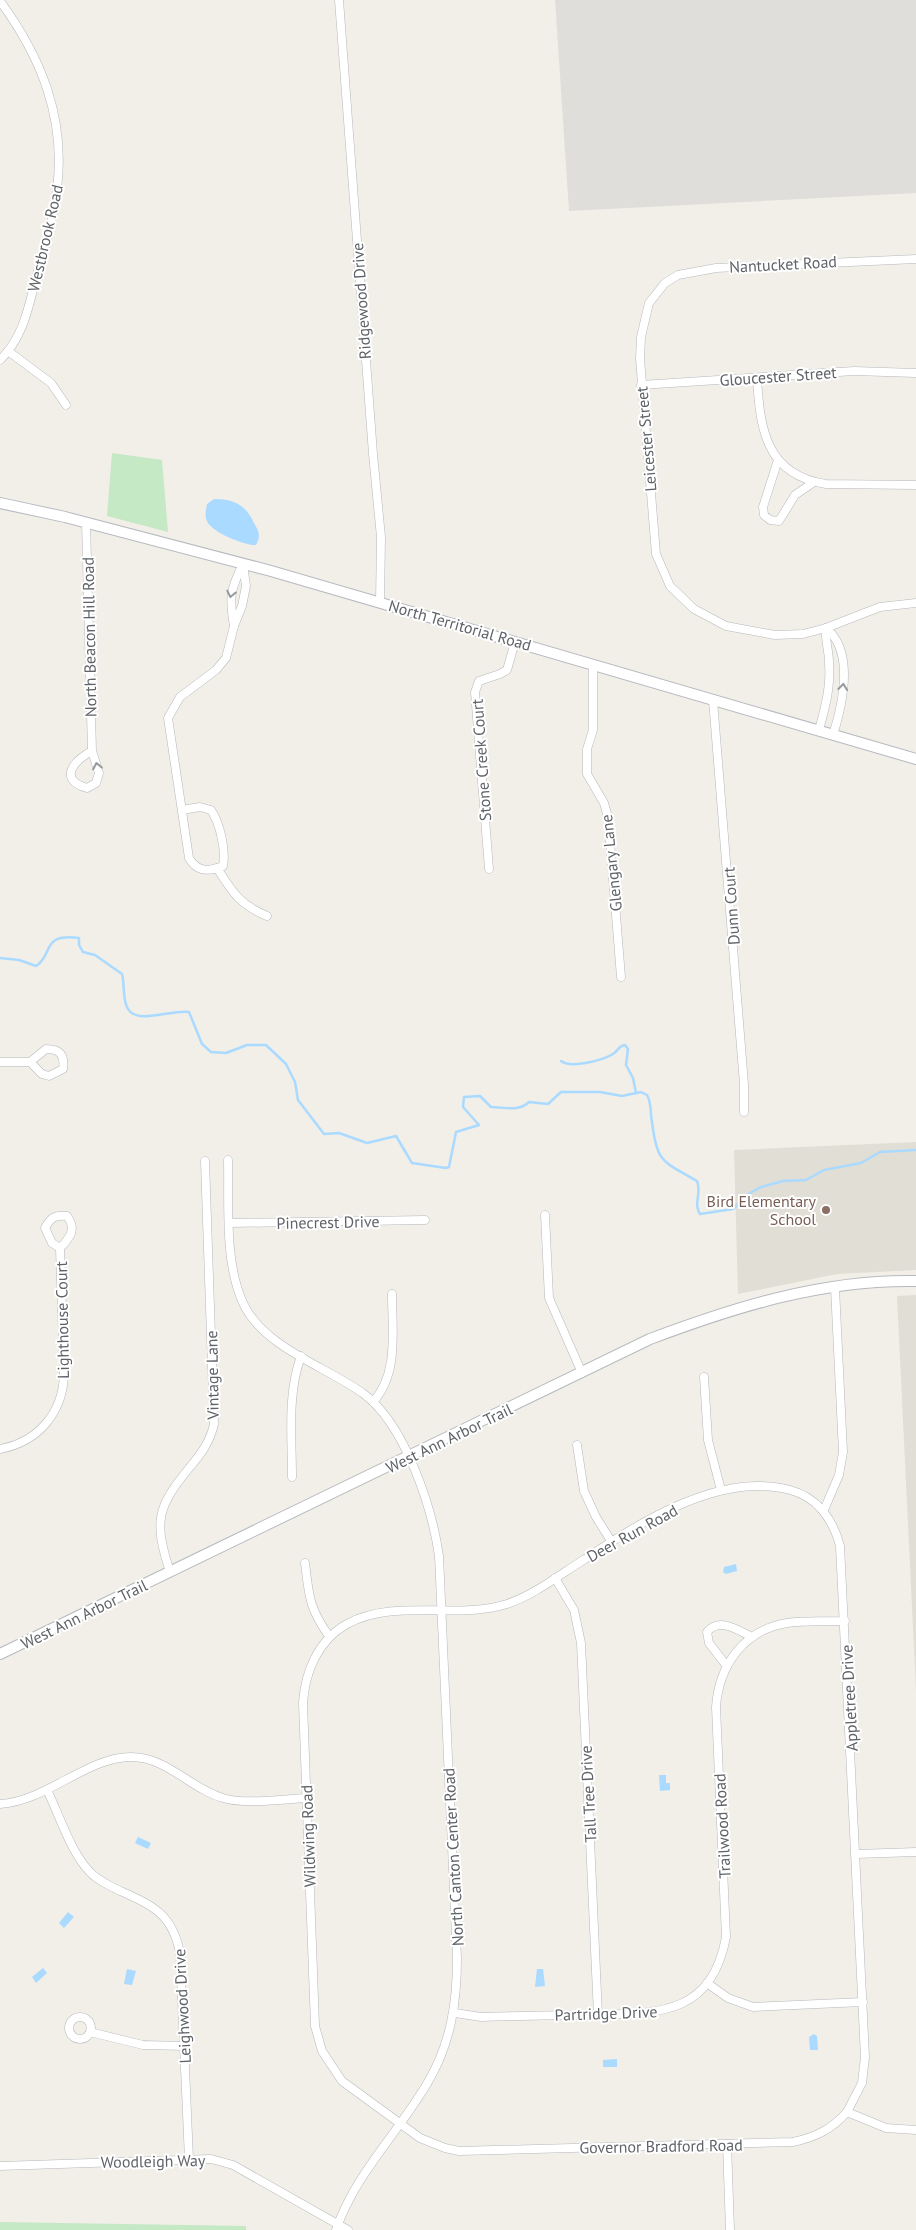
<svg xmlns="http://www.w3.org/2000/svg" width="916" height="2230" font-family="'PT Sans',sans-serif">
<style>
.industrial{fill:#e0deda}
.education{fill:#e1ded6}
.green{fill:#c5e8c5}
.water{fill:#aadaff}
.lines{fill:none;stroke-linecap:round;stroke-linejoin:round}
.stream{stroke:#aadaff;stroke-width:2.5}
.street-casing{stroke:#b5b8bc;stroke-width:9}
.secondary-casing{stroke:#b6babf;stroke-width:12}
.street{stroke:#fff;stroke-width:8}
.secondary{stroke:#fff;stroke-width:10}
.oneway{stroke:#979a9d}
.education-dot{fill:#8d6e63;stroke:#fff;stroke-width:2}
.labels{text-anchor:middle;stroke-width:4;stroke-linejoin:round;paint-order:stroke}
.street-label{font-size:16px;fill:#5f6368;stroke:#fff}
.education-label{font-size:16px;fill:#785e54;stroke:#fff;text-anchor:end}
</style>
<rect width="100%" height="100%" fill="#f1efe8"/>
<path class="industrial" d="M555,0H916V193L569,211Z"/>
<g class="education">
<path d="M916,1142V1270L837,1274L738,1294L734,1150Z"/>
<path d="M916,1295V1690L897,1296Z"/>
</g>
<g class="green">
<path d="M112,453L162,460L168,532L107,516Z"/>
<path d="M0,2222L246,2226V2230H0Z"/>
</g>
<g class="water">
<path d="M214,499C234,499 246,505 254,523C259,531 261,536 256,545C246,546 214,533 208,523C204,517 206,510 207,504Z"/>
<path d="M736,1564L737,1571L726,1574L723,1572L724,1567Z"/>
<path d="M659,1775H666V1783H670V1790L660,1791Z"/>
<path d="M138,1837L151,1843L148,1849L135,1843Z"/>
<path d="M68,1912L74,1917L64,1928L59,1923Z"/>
<path d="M43,1968L47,1973L36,1983L32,1977Z"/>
<path d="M127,1969L136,1971L132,1985L124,1984Z"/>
<path d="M537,1969H543L545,1986L535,1987Z"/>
<path d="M814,2034L817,2036L818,2050H810L809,2037Z"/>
<path d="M617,2059V2067H603V2060Z"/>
</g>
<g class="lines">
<g class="stream">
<path d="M0,958L19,960L36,966C54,955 40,933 79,938V945L83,952L95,955L122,974C125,984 122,1000 128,1009C137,1025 173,1009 189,1012L202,1044L211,1052L226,1053L247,1045H266L286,1064L295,1082L298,1100L324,1134L339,1133L367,1143L396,1136L412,1163L446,1168L449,1167L456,1132L479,1125L463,1107L464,1097L480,1096L491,1107C504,1107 519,1112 529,1102L548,1104L561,1092H600L622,1096L641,1092L647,1095C652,1104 650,1113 652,1122C657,1164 663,1161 697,1181C702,1192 693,1204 700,1214L733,1209L750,1193L761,1187L783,1181L806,1180L824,1170L861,1163L880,1152L916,1150"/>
<path d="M561,1061C571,1069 603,1060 613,1054C619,1050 618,1046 625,1045L628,1049L626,1065L633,1078L636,1093"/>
</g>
<g class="street-casing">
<g id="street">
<path d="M339,0L373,454L381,537L380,602"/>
<path d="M0,1C41,57 66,118 57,189C54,217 45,246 37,274C29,305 24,337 0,360"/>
<path d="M916,259L716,268L678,275L665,283L649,303L641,337L640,359L656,554L670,586L694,609L726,626L775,635L803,634L826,628L880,607L916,603"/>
<path d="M8,351L51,383L66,405"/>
<path d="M757,378C760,429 766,475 826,484L916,485"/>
<path d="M641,385L854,371L916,373"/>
<path d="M778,460L763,507L764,515L770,520L779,521L795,495L814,482"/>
<path d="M86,522L92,751L99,773L96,783L87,788C58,780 73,761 92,751"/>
<path d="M234,626C229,597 230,590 243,564"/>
<path d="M826,628C855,652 843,703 833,735"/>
<path d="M593,665V730L587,749V774L604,803L608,817L621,977"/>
<path d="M713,700L744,1084V1112"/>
<path d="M819,730C825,708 831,687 829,663C829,650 825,642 826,628"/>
<path d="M182,810L200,807L211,810C220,823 226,850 223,866C209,872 197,872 189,858L168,718L180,697L216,670L226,658L234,626L242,606L246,586L243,564"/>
<path d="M217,868C233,893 239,904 267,916"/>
<path d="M489,869L475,692L479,681L500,674L507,670L515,642"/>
<path d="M0,1062H30L42,1074L49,1076L63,1069C65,1055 60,1049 46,1049L30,1062"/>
<path d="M228,1160C229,1205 224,1264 244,1305C265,1348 327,1367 364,1394C405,1425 432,1507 439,1556L457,1958C457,2002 451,2043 428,2082C399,2132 355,2174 336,2230"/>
<path d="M545,1215L549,1298L582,1373"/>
<path d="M230,1223L425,1220"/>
<path d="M704,1377L708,1440L721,1490"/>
<path d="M373,1402C399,1374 392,1330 392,1294"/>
<path d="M577,1445L584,1491L596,1517L611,1541"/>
<path d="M0,1449C38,1442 63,1413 64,1374L60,1248C70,1238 77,1229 67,1216C55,1215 51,1217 45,1228L52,1243L60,1248"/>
<path d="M292,1477C292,1436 287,1395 301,1356"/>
<path d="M824,1510L839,1475L843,1452L835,1288"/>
<path d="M305,1563C309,1596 309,1608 329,1636"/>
<path d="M170,1572C154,1522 156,1508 190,1467C201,1454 210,1442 214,1424L205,1161"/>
<path d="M555,1578L574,1610L581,1643L598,2015"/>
<path d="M726,1665L709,1643L707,1632C720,1617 737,1630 752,1637"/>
<path d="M47,1790C59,1814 71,1853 90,1872C97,1880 107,1884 116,1889C151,1905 172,1912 180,1953L189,2159"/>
<path d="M0,1804C47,1801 87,1757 131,1757C167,1757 191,1789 223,1798C246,1805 282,1799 306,1798"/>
<path d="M856,1854L916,1852"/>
<path d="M707,1983L728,1998L753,2007L863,2002"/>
<path d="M455,2013L481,2017C517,2016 553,2015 588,2015C655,2013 711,2018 726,1937L716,1707C719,1665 744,1630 787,1623C806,1620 826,1622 845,1621"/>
<circle cx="80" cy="2028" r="11"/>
<path d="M90,2032L143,2045L185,2046"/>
<path d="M847,2112L862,2083L865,2057L840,1546C833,1519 817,1497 790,1490C721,1471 641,1522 585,1559C559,1575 536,1594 507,1604C456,1620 395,1598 347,1624C318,1640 305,1672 303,1703L315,2026L322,2051L342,2081L420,2138L445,2148L459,2151L793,2142C816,2137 832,2129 847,2112L886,2128L916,2130"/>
<path d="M727,2144L730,2230"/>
<path d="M0,2166L211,2159L233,2165L348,2230"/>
</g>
</g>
<g class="secondary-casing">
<g id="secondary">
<path d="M0,503L65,517L271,571L916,759"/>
<path d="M0,1654L650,1339C735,1307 824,1279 916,1281"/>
</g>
</g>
<use href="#street" class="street"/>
<use href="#secondary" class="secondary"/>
</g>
<defs><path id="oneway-chevron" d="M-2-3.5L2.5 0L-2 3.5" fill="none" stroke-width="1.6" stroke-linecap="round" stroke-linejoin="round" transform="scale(1.25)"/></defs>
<g class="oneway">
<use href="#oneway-chevron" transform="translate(231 594) rotate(102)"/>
<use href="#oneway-chevron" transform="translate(843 687) rotate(-84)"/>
<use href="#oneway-chevron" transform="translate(97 766) rotate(-101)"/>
</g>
<circle class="education-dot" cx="826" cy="1210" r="5"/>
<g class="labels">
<g class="street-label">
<text transform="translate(45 238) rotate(-77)" y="6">Westbrook Road</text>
<text transform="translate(783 264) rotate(-3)" y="6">Nantucket Road</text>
<text transform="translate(361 301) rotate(-94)" y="6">Ridgewood Drive</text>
<text transform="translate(778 376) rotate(-4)" y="6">Gloucester Street</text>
<text transform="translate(646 439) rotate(-95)" y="6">Leicester Street</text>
<text transform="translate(460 625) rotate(16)" y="6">North Territorial Road</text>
<text transform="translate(89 637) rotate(-91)" y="6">North Beacon Hill Road</text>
<text transform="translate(481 760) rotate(-94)" y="6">Stone Creek Court</text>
<text transform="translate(611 863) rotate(-96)" y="6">Glengary Lane</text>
<text transform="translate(731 906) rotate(-94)" y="6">Dunn Court</text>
<text transform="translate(328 1222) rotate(-1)" y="6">Pinecrest Drive</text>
<text transform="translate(62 1320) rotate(-91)" y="6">Lighthouse Court</text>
<text transform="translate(212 1375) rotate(-91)" y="6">Vintage Lane</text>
<text transform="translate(449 1438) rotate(-26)" y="6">West Ann Arbor Trail</text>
<text transform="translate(632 1533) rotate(-29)" y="6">Deer Run Road</text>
<text transform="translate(84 1614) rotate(-26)" y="6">West Ann Arbor Trail</text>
<text transform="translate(849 1698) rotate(-93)" y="6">Appletree Drive</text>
<text transform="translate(588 1794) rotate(-93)" y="6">Tall Tree Drive</text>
<text transform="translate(722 1826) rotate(-93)" y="6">Trailwood Road</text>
<text transform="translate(308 1836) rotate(-92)" y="6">Wildwing Road</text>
<text transform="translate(453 1857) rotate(-93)" y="6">North Canton Center Road</text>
<text transform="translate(182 2006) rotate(-93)" y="6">Leighwood Drive</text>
<text transform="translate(606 2013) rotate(-2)" y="6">Partridge Drive</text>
<text transform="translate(661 2146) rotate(-1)" y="6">Governor Bradford Road</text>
<text transform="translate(153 2161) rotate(-1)" y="6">Woodleigh Way</text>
</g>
<g class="education-label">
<text x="816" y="1207">Bird Elementary<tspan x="816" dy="18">School</tspan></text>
</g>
</g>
</svg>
